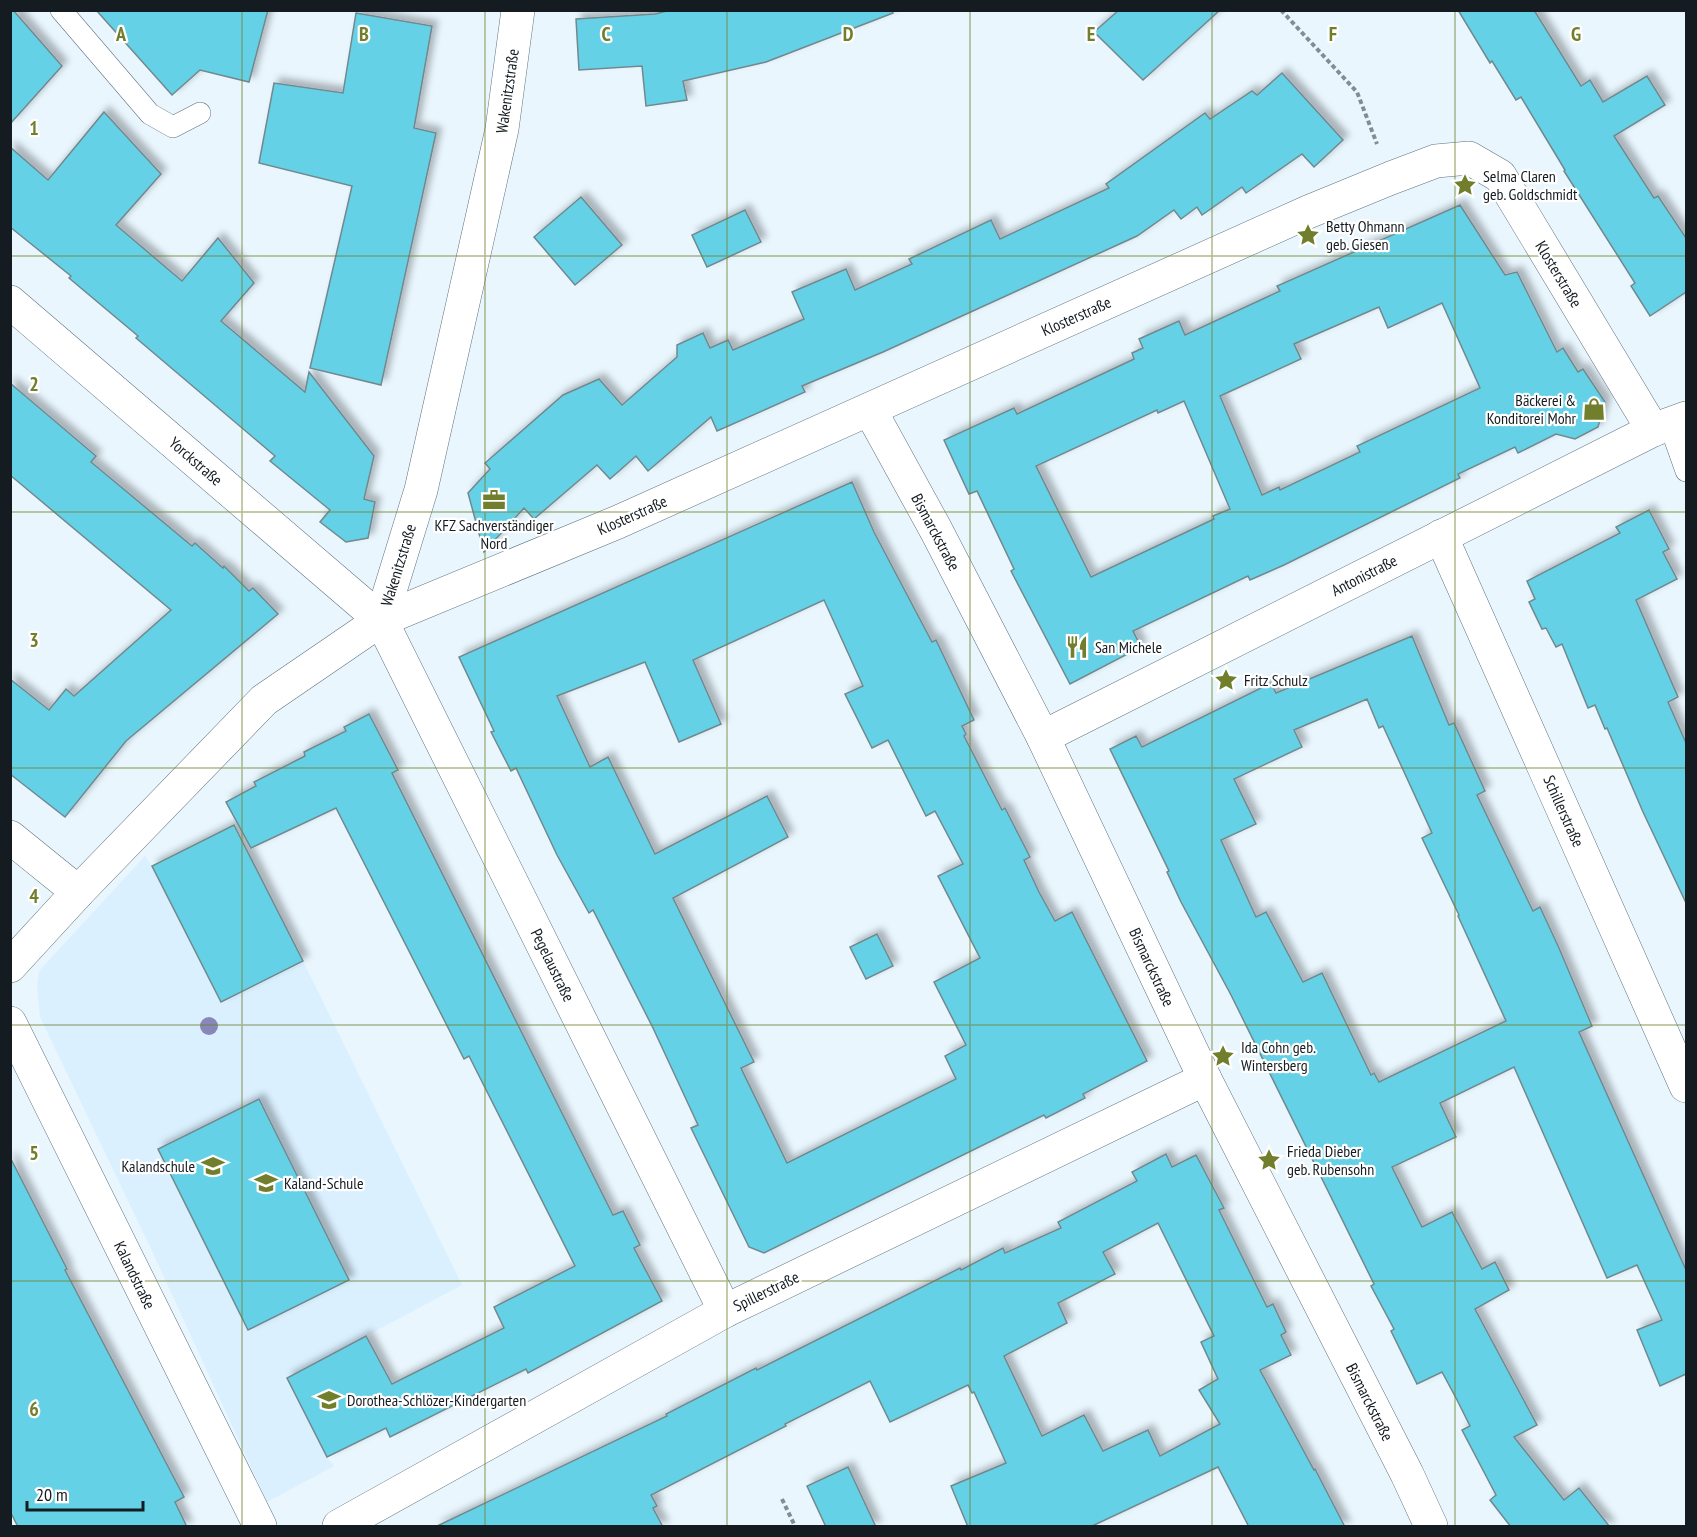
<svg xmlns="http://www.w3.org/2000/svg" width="1697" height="1537" font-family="'PT Sans Narrow',sans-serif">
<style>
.built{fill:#daf0ff}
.building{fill:#65d1e6;stroke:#71898e;stroke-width:1.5;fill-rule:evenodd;filter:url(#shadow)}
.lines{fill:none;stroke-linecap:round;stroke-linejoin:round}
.service-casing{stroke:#61737f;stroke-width:22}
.minor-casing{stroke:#61737f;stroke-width:34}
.path{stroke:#828c93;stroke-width:4;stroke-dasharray:4.5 3;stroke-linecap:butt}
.service{stroke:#fff;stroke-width:21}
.minor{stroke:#fff;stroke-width:33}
.tree{fill:#8788b9}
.grid{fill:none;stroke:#717f2c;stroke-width:1.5;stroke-opacity:0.55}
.labels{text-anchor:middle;stroke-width:4.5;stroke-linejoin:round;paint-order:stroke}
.street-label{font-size:16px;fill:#151c21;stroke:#fff}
.poi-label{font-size:16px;fill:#151c21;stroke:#fff;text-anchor:start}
.grid-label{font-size:20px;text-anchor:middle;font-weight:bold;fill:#717f2c;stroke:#fff;stroke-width:4.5;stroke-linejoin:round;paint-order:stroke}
</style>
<defs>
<filter id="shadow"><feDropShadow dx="5.5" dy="-5.5" stdDeviation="3" flood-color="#0004"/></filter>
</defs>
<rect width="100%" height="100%" fill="#e9f6fe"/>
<path class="built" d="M145,856L152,866L221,1002L303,961L462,1285L287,1378L327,1457L334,1466L267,1502L153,1253L40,1017L37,987L39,971Z"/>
<g class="building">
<path d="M10,10H13L62,66L10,124Z"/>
<path d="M96,10H268L249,82L200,70L172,95Z"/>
<path d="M671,10H892L893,13L766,62L683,81L687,100L646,106L642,66L579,70L576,19L655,14Z"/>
<path d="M1119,10H1220L1143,80L1094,32Z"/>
<path d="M1458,10H1534L1581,86L1590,80L1603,102L1647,76L1665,105L1614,136L1654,198L1658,196L1686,238V292L1650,316L1631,286L1635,283L1564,171L1565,170L1521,97L1516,100L1492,61L1490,63Z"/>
<path d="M356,13L432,26L414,128L436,133L381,385L310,368L352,186L259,163L274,83L343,93Z"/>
<path d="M1282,73L1343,140L1314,167L1302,154L1246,193L1242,187L1202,215L1197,207L1181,219L1174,210L1137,236L883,352L802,386L805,392L717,431L711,417L648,471L636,456L610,479L597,465L534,519L524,508L484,552L468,493L490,469L485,463L563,395L599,379L622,405L677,357V345L703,333L710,348L728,340L733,350L804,319L792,292L846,269L855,290L912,264L909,259L991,220L1000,239L1109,188L1106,184L1205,113L1210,119L1252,91L1257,95Z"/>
<path d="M104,112L161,174L116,225L182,281L218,238L254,283L221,321L305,392L309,372L374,456L364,499L375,502L368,538L346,542L320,522L330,510L270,461L275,456L136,338L138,336L69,278L71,276L10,227V147L48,180Z"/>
<path d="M581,197L622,245L575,285L534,237Z"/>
<path d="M1460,205L1505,275L1517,272L1557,352L1563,348L1578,372L1583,369L1605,402L1598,427L1575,439L1556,434L1518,453L1515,447L1458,474L1460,478L1284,565L1250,580L1248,576L1133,631L1141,647L1070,684L1011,571L1014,569L977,491L969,494L944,440L1014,408L1017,414L1134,359L1132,353L1143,348L1139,339L1179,321L1185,335L1280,291L1277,286ZM1442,303L1480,388L1357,446L1360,452L1280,490L1279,487L1262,495L1220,396L1301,359L1294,344L1379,307L1388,328ZM1184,401L1230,509L1213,516L1214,519L1091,577L1036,466L1157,410L1158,413Z"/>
<path d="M745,210L761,242L707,267L692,235Z"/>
<path d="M10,383L96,456L91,462L192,546L195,543L223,568L224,566L249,591L253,588L278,614L126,741L65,817L10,774V679L49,710L66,689L74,696L171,610L10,475Z"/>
<path d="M852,482L874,532L932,642L936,640L974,720L962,726L966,734L964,736L1002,810L1005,808L1030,857L1024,860L1039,892L1055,921L1072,912L1147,1061L1083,1094L1085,1098L1046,1118L1044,1115L764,1253L749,1247L691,1128L698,1125L653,1028L593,910L589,913L557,855L516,768L511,771L491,732L494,731L459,657ZM824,600L863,686L845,694L872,748L888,740L926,816L935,811L963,864L938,876L980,958L934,982L966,1045L945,1056L956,1079L787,1163L741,1068L754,1062L673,898L788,837L767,796L655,854L608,757L590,767L557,696L645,662L679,742L721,724L693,660Z"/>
<path d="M1649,510L1669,549L1663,552L1677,579L1636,600L1678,697L1668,702L1686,743V903L1643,812L1607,728L1605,729L1595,705L1588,708L1562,644L1556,647L1546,628L1542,629L1529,602L1535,599L1527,581L1620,533L1616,527Z"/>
<path d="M1412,636L1449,725L1454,723L1485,791L1477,795L1533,911L1540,907L1559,948L1592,1026L1579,1032L1686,1270V1374L1660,1386L1637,1330L1662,1320L1637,1265L1607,1278L1514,1067L1440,1103L1456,1137L1392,1167L1422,1227L1452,1212L1482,1269L1495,1262L1509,1290L1475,1309L1537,1425L1514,1437L1564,1500L1579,1488L1610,1527H1511L1490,1500L1496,1495L1462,1430L1470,1426L1456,1398L1442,1372L1417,1384L1391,1331L1394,1329L1371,1286L1374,1284L1231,995L1181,902L1167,872L1169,871L1110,749L1136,736L1142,747L1271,683L1276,693ZM1367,699L1379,728L1383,726L1432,833L1422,838L1459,915L1458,916L1506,1021L1379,1082L1374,1073L1371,1075L1322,973L1303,982L1266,912L1256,917L1221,840L1256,824L1234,779L1302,747L1294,730Z"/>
<path d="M369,714L398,770L392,773L613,1215L623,1211L640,1245L634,1248L662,1301L528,1373L526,1369L390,1437L386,1428L327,1457L287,1378L366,1336L392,1384L504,1328L494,1307L575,1266L469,1056L464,1059L336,808L251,848L226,802L256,786L254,782L305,756L304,752L346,731L344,727Z"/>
<path d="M234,825L303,961L221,1002L152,866Z"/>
<path d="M877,934L893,966L866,979L850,947Z"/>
<path d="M259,1099L349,1280L248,1330L158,1149Z"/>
<path d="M1166,1154L1172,1167L1196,1155L1224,1208L1219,1210L1267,1307L1273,1304L1286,1332L1281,1335L1291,1355L1260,1370L1314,1470L1315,1469L1345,1527H1249L1218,1467L1090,1527H968L951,1486L1006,1463L974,1392L972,1393L968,1385L890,1422L870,1381L785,1424L786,1426L651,1495L657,1506L653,1508L663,1527H435L667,1416L666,1414L756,1368L757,1370L960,1268L961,1270L1003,1248L1005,1253L1061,1228L1058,1222L1137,1181L1132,1172ZM1158,1223L1214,1336L1201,1342L1218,1379L1199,1390L1220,1424L1160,1456L1148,1430L1103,1451L1084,1415L1042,1436L1004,1356L1067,1323L1058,1303L1115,1274L1103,1252Z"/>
<path d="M10,1157L67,1269L65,1270L184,1497L175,1502L187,1527H18L10,1511Z"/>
<path d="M848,1467L876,1527H826L807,1486Z"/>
</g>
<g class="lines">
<g class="service-casing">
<g id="service">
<path d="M61,10L150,114L173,127L200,113"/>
<path d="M1669,423L1686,471"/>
</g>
</g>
<g class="minor-casing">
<g id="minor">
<path d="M10,302L381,620L725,1311"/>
<path d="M870,410L936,530L1043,737L1205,1079L1407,1474L1431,1526"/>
<path d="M1441,536L1686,1086"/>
<path d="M381,620L421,490L502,129L518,10"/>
<path d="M1043,737L1653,430L1686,418"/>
<path d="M10,837L78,892"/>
<path d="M10,966L78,892L264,700L381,620L618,522L1308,212L1391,178L1436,161L1469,158L1500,176L1653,430"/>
<path d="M10,1023L260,1526"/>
<path d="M339,1526L725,1311L1205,1079"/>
</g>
</g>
<g class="path">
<path d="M1281,10L1357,92L1377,144"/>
<path d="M782,1499L795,1526"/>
</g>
<use href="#service" class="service"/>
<use href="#minor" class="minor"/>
</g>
<circle class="tree" cx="209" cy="1026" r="9"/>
<path class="grid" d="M242,10V1526M485,10V1526M727,10V1526M970,10V1526M1212,10V1526M1455,10V1526M10,256H1686M10,512H1686M10,768H1686M10,1025H1686M10,1281H1686"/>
<defs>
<g id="sight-bare" transform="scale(1.8)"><path d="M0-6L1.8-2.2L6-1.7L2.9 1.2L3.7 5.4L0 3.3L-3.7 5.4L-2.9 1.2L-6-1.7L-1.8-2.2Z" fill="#717f2c" stroke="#fff" stroke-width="2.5" paint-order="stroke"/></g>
<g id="shop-bare" transform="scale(1.8)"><path d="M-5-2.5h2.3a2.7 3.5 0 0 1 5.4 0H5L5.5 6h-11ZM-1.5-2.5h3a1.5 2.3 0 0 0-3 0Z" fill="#717f2c" stroke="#fff" stroke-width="2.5" paint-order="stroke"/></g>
<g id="office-bare" transform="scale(1.8)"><path d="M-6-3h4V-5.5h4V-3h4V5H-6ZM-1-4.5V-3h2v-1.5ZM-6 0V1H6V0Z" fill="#717f2c" stroke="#fff" stroke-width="2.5" paint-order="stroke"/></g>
<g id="restaurant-bare" transform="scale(1.8)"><path d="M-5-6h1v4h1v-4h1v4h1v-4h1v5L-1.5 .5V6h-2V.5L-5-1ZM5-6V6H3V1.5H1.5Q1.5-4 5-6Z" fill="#717f2c" stroke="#fff" stroke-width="2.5" paint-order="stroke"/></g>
<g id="school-bare" transform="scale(1.8)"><path d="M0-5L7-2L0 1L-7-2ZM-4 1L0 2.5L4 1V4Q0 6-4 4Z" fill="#717f2c" stroke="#fff" stroke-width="2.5" paint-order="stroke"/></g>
</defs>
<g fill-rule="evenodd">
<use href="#sight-bare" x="1465" y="185"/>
<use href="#sight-bare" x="1308" y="235"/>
<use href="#shop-bare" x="1594" y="409"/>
<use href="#office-bare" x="494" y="500"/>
<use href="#restaurant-bare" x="1077" y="647"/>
<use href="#sight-bare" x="1226" y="680"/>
<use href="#sight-bare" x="1223" y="1056"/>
<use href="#sight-bare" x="1269" y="1160"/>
<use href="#school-bare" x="213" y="1166"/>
<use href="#school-bare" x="266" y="1183"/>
<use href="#school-bare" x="329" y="1400"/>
</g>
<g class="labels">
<g class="street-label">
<text transform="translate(507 91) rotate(-82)" y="6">Wakenitzstraße</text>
<text transform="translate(1559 274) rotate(59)" y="6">Klosterstraße</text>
<text transform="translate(1076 316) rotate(-24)" y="6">Klosterstraße</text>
<text transform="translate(196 461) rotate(41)" y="6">Yorckstraße</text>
<text transform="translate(632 515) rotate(-24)" y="6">Klosterstraße</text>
<text transform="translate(936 532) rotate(62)" y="6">Bismarckstraße</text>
<text transform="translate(398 565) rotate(-73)" y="6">Wakenitzstraße</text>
<text transform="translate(1364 575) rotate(-27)" y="6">Antonistraße</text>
<text transform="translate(1564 811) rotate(66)" y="6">Schillerstraße</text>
<text transform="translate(553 965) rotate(64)" y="6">Pegelaustraße</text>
<text transform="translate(1152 967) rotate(65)" y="6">Bismarckstraße</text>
<text transform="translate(135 1275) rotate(64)" y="6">Kalandstraße</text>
<text transform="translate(766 1291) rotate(-26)" y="6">Spillerstraße</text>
<text transform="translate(1370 1402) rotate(63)" y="6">Bismarckstraße</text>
</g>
<g class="poi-label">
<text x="1483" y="182">Selma Claren<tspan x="1483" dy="18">geb. Goldschmidt</tspan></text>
<text x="1326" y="232">Betty Ohmann<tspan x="1326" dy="18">geb. Giesen</tspan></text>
<text x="1576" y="406" text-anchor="end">Bäckerei &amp;<tspan x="1576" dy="18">Konditorei Mohr</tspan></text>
<text x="494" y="531" text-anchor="middle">KFZ Sachverständiger<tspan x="494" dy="18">Nord</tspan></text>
<text x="1095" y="653">San Michele</text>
<text x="1244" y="686">Fritz Schulz</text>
<text x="1241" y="1053">Ida Cohn geb.<tspan x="1241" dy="18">Wintersberg</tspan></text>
<text x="1287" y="1157">Frieda Dieber<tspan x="1287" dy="18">geb. Rubensohn</tspan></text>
<text x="195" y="1172" text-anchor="end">Kalandschule</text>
<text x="284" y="1189">Kaland-Schule</text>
<text x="347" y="1406">Dorothea-Schlözer-Kindergarten</text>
</g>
</g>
<g class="grid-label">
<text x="121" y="41">A</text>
<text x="364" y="41">B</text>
<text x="606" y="41">C</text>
<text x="848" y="41">D</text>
<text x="1091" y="41">E</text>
<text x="1333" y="41">F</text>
<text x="1576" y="41">G</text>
<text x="34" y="135">1</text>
<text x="34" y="391">2</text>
<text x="34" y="647">3</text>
<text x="34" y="903">4</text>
<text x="34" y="1160">5</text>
<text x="34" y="1416">6</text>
</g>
<rect width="1697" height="1537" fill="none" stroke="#151c21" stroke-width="24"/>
<path d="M27 1501v9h116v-9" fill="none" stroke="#151c21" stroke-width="3"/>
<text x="36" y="1501" font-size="18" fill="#151c21" stroke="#ffffff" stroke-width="4.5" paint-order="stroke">20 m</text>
</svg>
